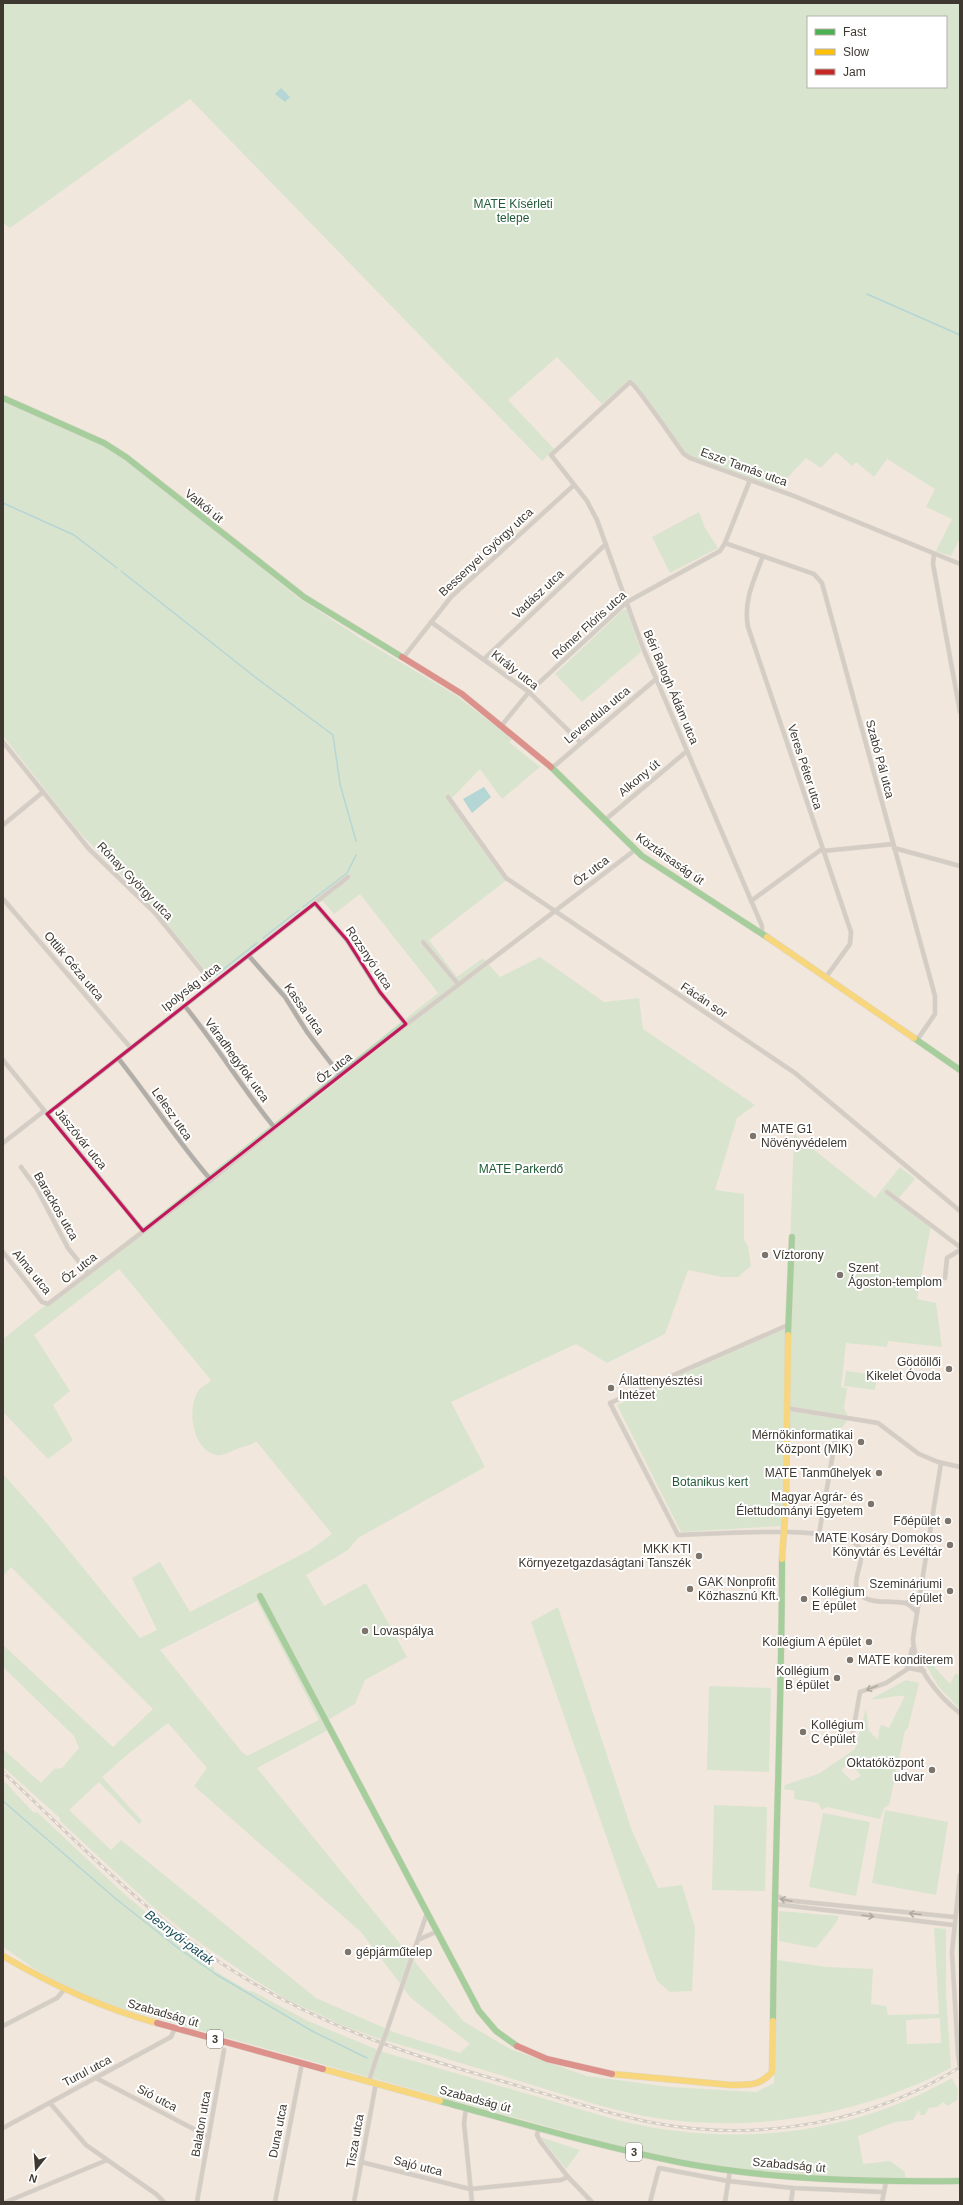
<svg xmlns="http://www.w3.org/2000/svg" width="963" height="2205" font-family="Arial,sans-serif">
<style>
.green{fill:#bde0bf;fill-rule:evenodd}
.water{fill:#6cc0cd}
.lines{fill:none;stroke-linecap:round;stroke-linejoin:round}
.stream{stroke:#6cc0cd;stroke-width:1.5}
.street-casing{stroke:#ccc4bb;stroke-width:5}
.fast-casing{stroke:#ccc4bb;stroke-width:7}
.slow-casing{stroke:#ccc4bb;stroke-width:7}
.jam-casing{stroke:#ccc4bb;stroke-width:7}
.street{stroke:#b1ada8;stroke-width:4}
.fast{stroke:#4caf50;stroke-width:6}
.slow{stroke:#ffc107;stroke-width:6}
.jam{stroke:#c62828;stroke-width:6}
.rail-casing{stroke:#b2ada7;stroke-width:3}
.rail{stroke:#fff;stroke-width:1.5;stroke-dasharray:4.5;stroke-linecap:butt}
.street-bridge-casing{stroke:#ccc4bb;stroke-width:5;stroke-linecap:butt}
.street-bridge{stroke:#b1ada8;stroke-width:4}
.oneway{stroke:#66615a}
.marked{fill:none;stroke:#c2185b;stroke-width:3;stroke-linejoin:round}
.poi-dot{fill:#7d756c;stroke:#fff;stroke-width:1.5}
.labels{text-anchor:middle;stroke-width:4;stroke-linejoin:round;paint-order:stroke}
.shield{fill:#fff;stroke:#78746e;stroke-width:1}
.shield-label{font-size:11px;font-weight:bold;fill:#3e3830}
.park-label{font-size:12px;fill:#205a36;stroke:#fff}
.street-label{font-size:12px;fill:#3e3830;stroke:#fff}
.poi-label{font-size:12px;fill:#3e3830;stroke:#fff;text-anchor:end}
.water-label{font-size:13px;font-style:italic;fill:#154953;stroke:#fff}
</style>
<rect width="100%" height="100%" fill="#f1e7dc"/>
<g class="green">
<path d="M3,3H960V538L951,556L936,551L952,519L926,507L935,489L887,459L874,477L856,462L852,466L836,452L821,468L806,458L778,488L693,459L682,450L630,379L602,404L557,357L508,400L554,449L542,461L190,99L10,228L3,223ZM808,17H946V87H808Z"/>
<path d="M3,400L110,449L125,458L296,596L360,638L457,696L512,739L509,742L540,767L502,799L480,769L452,798L508,879L429,940L457,977L483,958L500,977L540,957L604,1002L639,998L643,1029L755,1105L737,1118L715,1190L744,1194V1240L748,1246L751,1266L738,1277H722L688,1270L665,1334L607,1363L576,1344L451,1402L485,1467L358,1538L348,1550L306,1575L324,1606L366,1583L407,1657L365,1680L355,1704L326,1721L330,1729L257,1768L463,2021L510,2049L587,2076L670,2087L756,2092L774,2083L777,1960L827,1967L873,1969L871,2004L886,2006L888,2015L939,2014L934,1928L946,1929V1992L951,2068C861,2115 756,2133 656,2118C617,2112 579,2099 542,2088C487,2071 432,2054 377,2038L342,2025L286,1999L253,1979L190,1936L152,1906L60,1821V1818L3,1767V1749L41,1783L54,1769L62,1768L79,1748L74,1736L3,1667V1645L113,1747L153,1709L11,1567L3,1576V1474L45,1521L140,1638L157,1630L132,1578L160,1562L190,1612L310,1550L332,1534L256,1441C251,1446 244,1446 237,1449C231,1451 223,1456 217,1455C192,1451 186,1407 199,1390C202,1386 208,1384 211,1380L119,1269L34,1335L70,1391L53,1405L73,1440L48,1459L3,1412V1339L438,993L360,894L334,914L319,897L263,944L215,977L210,976L154,908L78,831L3,736ZM257,1601L319,1720L247,1756L241,1751L160,1650ZM168,1723L207,1768L194,1786L361,1932L411,1998L470,2044L460,2053L396,2033L316,1998L121,1840L111,1850L69,1810L99,1782L139,1824L142,1821L102,1777L128,1754ZM940,2018L941,2043L907,2044L906,2020Z"/>
<path d="M699,512L705,528L718,548L670,573L652,537Z"/>
<path d="M624,609L627,610L641,652L582,702L555,674Z"/>
<path d="M794,1134L875,1198L900,1167L915,1179L897,1200L931,1226L917,1299L936,1303L942,1347L888,1341L887,1347L846,1343L841,1387L847,1388L844,1408L849,1418L841,1429L838,1439L785,1429L781,1526L681,1532L617,1405L778,1328L787,1329Z"/>
<path d="M846,1371L877,1375L875,1390L844,1386Z"/>
<path d="M558,1607L632,1831L658,1888L682,1885L695,1928L692,1991L670,1992L657,1981L531,1622Z"/>
<path d="M924,1661H929L950,1684L955,1674L960,1675V1709L938,1686Z"/>
<path d="M906,1680L919,1683L908,1728L905,1731L889,1805L884,1808L880,1819L827,1807L822,1810L818,1803L794,1799L795,1791L784,1789L785,1785L820,1773L855,1749L866,1708L869,1731L878,1740L879,1730L881,1725L889,1728L905,1696C893,1695 883,1700 871,1699ZM850,1762L861,1776L852,1781L841,1770Z"/>
<path d="M709,1686L771,1688L769,1772L707,1770Z"/>
<path d="M3,1780L33,1812L38,1813L121,1891L162,1926L161,1929L183,1948L213,1967L215,1971L249,1991H252L308,2021L383,2052L617,2120C729,2148 851,2136 952,2078L958,2090L957,2100L948,2106L943,2102L937,2107L929,2108L925,2115H920L919,2110L913,2120L895,2122L858,2136L863,2164L890,2161L905,2172V2178L848,2179L793,2175L714,2166L632,2150L109,2005L54,1982L3,1947Z"/>
<path d="M714,1805L767,1807L765,1891L712,1890Z"/>
<path d="M885,1810L948,1822L936,1895L872,1883Z"/>
<path d="M823,1813L870,1822L856,1896L809,1887Z"/>
<path d="M960,1908V2024L958,1933Z"/>
<path d="M779,1911L839,1916L836,1923L816,1948L779,1941Z"/>
<path d="M540,2137L580,2150L566,2169Z"/>
</g>
<g class="water">
<path d="M281,88L290,97L285,102L275,94Z"/>
<path d="M484,787L491,797L472,813L463,799Z"/>
</g>
<g class="lines">
<g class="stream">
<path d="M867,294L960,335"/>
<path d="M3,503L74,535L117,568"/>
<path d="M121,571L255,677L333,735L340,784L356,841"/>
<path d="M303,907L347,873L356,855"/>
<path d="M263,938L299,910"/>
<path d="M216,975L257,943"/>
<path d="M3,1801L116,1899L178,1948L217,1975L312,2031L367,2058"/>
</g>
<g class="street-casing">
<g id="street">
<path d="M725,543L814,574L822,583L935,996V1014L917,1040"/>
<path d="M934,554L933,564L960,712"/>
<path d="M763,556C754,580 743,601 748,627L851,932L850,944L826,977"/>
<path d="M431,622L529,692L580,742"/>
<path d="M403,658L451,597L574,485"/>
<path d="M484,659L606,544"/>
<path d="M502,725L529,692L627,602L720,551L725,543L750,480"/>
<path d="M3,742L89,849L155,913L212,983"/>
<path d="M552,768L656,679"/>
<path d="M448,797L506,878L795,1073L960,1211"/>
<path d="M605,820L687,751"/>
<path d="M3,825L43,792"/>
<path d="M894,848L960,866"/>
<path d="M823,851L893,844"/>
<path d="M3,899L130,1047"/>
<path d="M751,901L822,849"/>
<path d="M315,903L347,940L380,992L406,1024"/>
<path d="M762,933V926L643,648L597,520L587,501L551,455L630,382C636,384 676,444 684,454L690,458L794,496L960,564"/>
<path d="M423,942L458,984"/>
<path d="M249,956L285,997L307,1032L340,1075"/>
<path d="M184,1005C216,1044 242,1088 274,1127"/>
<path d="M118,1058C150,1098 177,1141 211,1180"/>
<path d="M3,1060L143,1231"/>
<path d="M47,1114L348,877"/>
<path d="M3,1143L44,1111"/>
<path d="M21,1167L37,1189L68,1248L88,1273"/>
<path d="M887,1192L960,1247"/>
<path d="M3,1252L42,1302L48,1304L211,1180L340,1075L635,850"/>
<path d="M945,1278L947,1258L960,1250"/>
<path d="M788,1325L610,1403L678,1535C709,1534 839,1524 858,1546C869,1559 847,1582 861,1595C871,1605 892,1600 905,1603C909,1604 914,1609 917,1612"/>
<path d="M786,1408L878,1423L919,1454L938,1462L960,1467"/>
<path d="M941,1463L913,1638C913,1666 939,1697 960,1713"/>
<path d="M819,1534L837,1430"/>
<path d="M906,1603L920,1598"/>
<path d="M907,1669L912,1649"/>
<path d="M851,1743L860,1692L886,1683L909,1668L924,1671"/>
<path d="M774,1894L784,1900L954,1917"/>
<path d="M774,1904L953,1925"/>
<path d="M420,1939L438,1931"/>
<path d="M3,2026L57,1998L63,1991"/>
<path d="M385,2036L427,1913"/>
<path d="M958,2054L952,1952L960,1875"/>
<path d="M96,2078L209,2137"/>
<path d="M369,2081L376,2059"/>
<path d="M50,2103L86,2145L156,2194L164,2202"/>
<path d="M466,2108L464,2123L472,2202"/>
<path d="M3,2128L171,2037L175,2028"/>
<path d="M539,2128L537,2135L540,2141L568,2177L592,2202"/>
<path d="M361,2162L470,2189L561,2180L568,2177"/>
<path d="M6,2202L107,2160"/>
<path d="M197,2202L224,2050"/>
<path d="M275,2202L302,2063"/>
<path d="M354,2202L376,2083"/>
<path d="M650,2202L659,2168L728,2181L793,2188L884,2192"/>
<path d="M725,2202L730,2170"/>
<path d="M791,2202L793,2188"/>
<path d="M882,2202L886,2182"/>
</g>
</g>
<g class="fast-casing">
<g id="fast">
<path d="M3,398L104,443L126,457L304,597L402,657"/>
<path d="M551,767L642,856L767,937"/>
<path d="M914,1038L960,1070"/>
<path d="M788,1335L792,1237"/>
<path d="M260,1596L479,2011L496,2031L517,2046"/>
<path d="M773,2021C774,1867 782,1713 782,1559"/>
<path d="M440,2101C521,2123 601,2147 683,2163C775,2180 867,2182 960,2181"/>
</g>
</g>
<g class="slow-casing">
<g id="slow">
<path d="M767,937L914,1038"/>
<path d="M782,1559L786,1502L788,1335"/>
<path d="M3,1956C52,1985 102,2008 157,2023"/>
<path d="M323,2069L440,2101"/>
<path d="M612,2074L731,2085C749,2085 760,2086 772,2072L773,2021"/>
</g>
</g>
<g class="jam-casing">
<g id="jam">
<path d="M402,657L462,694L551,767"/>
<path d="M157,2023L323,2069"/>
<path d="M517,2046L547,2059L612,2074"/>
</g>
</g>
<use href="#street" class="street"/>
<use href="#fast" class="fast"/>
<use href="#slow" class="slow"/>
<use href="#jam" class="jam"/>
<g class="rail-casing">
<path id="rail" d="M3,1772C77,1841 149,1918 235,1972C317,2024 406,2054 498,2080C552,2095 605,2114 660,2124C762,2142 872,2122 960,2067"/>
</g>
<use href="#rail" class="rail"/>
<g class="street-bridge-casing">
<g id="street-bridge">
<path d="M958,2054L960,2069"/>
<path d="M376,2059L385,2036"/>
</g>
</g>
<use href="#street-bridge" class="street-bridge"/>
</g>
<defs><path id="oneway-shaft" d="M-6 0H5M1.5-3L5.5 0L1.5 3" fill="none" stroke-width="1.6" stroke-linecap="round" stroke-linejoin="round"/></defs>
<g class="oneway">
<use href="#oneway-shaft" transform="translate(872 1688) rotate(159)"/>
<use href="#oneway-shaft" transform="translate(786 1900) rotate(-168)"/>
<use href="#oneway-shaft" transform="translate(915 1914) rotate(-175)"/>
<use href="#oneway-shaft" transform="translate(868 1916) rotate(7)"/>
</g>
<path d="M0 0H963V2205H0ZM315,903L347,940L380,992L406,1024L143,1231L47,1114Z" fill="#f1e7dc" fill-opacity=".55" fill-rule="evenodd"/>
<path class="marked" d="M315,903L347,940L380,992L406,1024L143,1231L47,1114Z"/>
<g class="poi-dot">
<circle cx="753" cy="1136" r="4"/>
<circle cx="765" cy="1255" r="4"/>
<circle cx="840" cy="1275" r="4"/>
<circle cx="949" cy="1369" r="4"/>
<circle cx="611" cy="1388" r="4"/>
<circle cx="861" cy="1442" r="4"/>
<circle cx="879" cy="1473" r="4"/>
<circle cx="871" cy="1504" r="4"/>
<circle cx="948" cy="1521" r="4"/>
<circle cx="950" cy="1545" r="4"/>
<circle cx="699" cy="1556" r="4"/>
<circle cx="690" cy="1589" r="4"/>
<circle cx="950" cy="1591" r="4"/>
<circle cx="804" cy="1599" r="4"/>
<circle cx="365" cy="1631" r="4"/>
<circle cx="869" cy="1642" r="4"/>
<circle cx="850" cy="1660" r="4"/>
<circle cx="837" cy="1678" r="4"/>
<circle cx="803" cy="1732" r="4"/>
<circle cx="932" cy="1770" r="4"/>
<circle cx="348" cy="1952" r="4"/>
</g>
<g class="labels">
<g class="shield">
<rect x="207" y="2030" width="16" height="18" rx="3"/>
<rect x="626" y="2143" width="16" height="18" rx="3"/>
</g>
<g class="shield-label">
<text x="215" y="2043">3</text>
<text x="634" y="2156">3</text>
</g>
<g class="park-label">
<text x="513" y="208">MATE Kísérleti<tspan x="513" dy="14">telepe</tspan></text>
<text x="521" y="1173">MATE Parkerdő</text>
<text x="710" y="1486">Botanikus kert</text>
</g>
<g class="street-label">
<text transform="translate(744 467) rotate(20)" y="4">Esze Tamás utca</text>
<text transform="translate(204 506) rotate(39)" y="4">Valkói út</text>
<text transform="translate(486 552) rotate(-43)" y="4">Bessenyei György utca</text>
<text transform="translate(538 594) rotate(-43)" y="4">Vadász utca</text>
<text transform="translate(589 625) rotate(-42)" y="4">Rómer Flóris utca</text>
<text transform="translate(515 670) rotate(38)" y="4">Király utca</text>
<text transform="translate(671 687) rotate(67)" y="4">Béri Balogh Ádám utca</text>
<text transform="translate(597 715) rotate(-40)" y="4">Levendula utca</text>
<text transform="translate(880 759) rotate(75)" y="4">Szabó Pál utca</text>
<text transform="translate(805 767) rotate(72)" y="4">Veres Péter utca</text>
<text transform="translate(639 778) rotate(-40)" y="4">Alkony út</text>
<text transform="translate(670 859) rotate(35)" y="4">Köztársaság út</text>
<text transform="translate(591 871) rotate(-37)" y="4">Őz utca</text>
<text transform="translate(135 881) rotate(46)" y="4">Rónay György utca</text>
<text transform="translate(369 958) rotate(56)" y="4">Rozsnyó utca</text>
<text transform="translate(74 966) rotate(50)" y="4">Ottlik Géza utca</text>
<text transform="translate(191 987) rotate(-38)" y="4">Ipolyság utca</text>
<text transform="translate(704 1000) rotate(34)" y="4">Fácán sor</text>
<text transform="translate(304 1009) rotate(55)" y="4">Kassa utca</text>
<text transform="translate(237 1060) rotate(54)" y="4">Váradhegyfok utca</text>
<text transform="translate(334 1068) rotate(-38)" y="4">Őz utca</text>
<text transform="translate(172 1114) rotate(55)" y="4">Lelesz utca</text>
<text transform="translate(81 1139) rotate(51)" y="4">Jászóvár utca</text>
<text transform="translate(56 1206) rotate(60)" y="4">Barackos utca</text>
<text transform="translate(79 1268) rotate(-38)" y="4">Őz utca</text>
<text transform="translate(32 1272) rotate(51)" y="4">Alma utca</text>
<text transform="translate(163 2013) rotate(16)" y="4">Szabadság út</text>
<text transform="translate(87 2071) rotate(-28)" y="4">Turul utca</text>
<text transform="translate(157 2098) rotate(28)" y="4">Sió utca</text>
<text transform="translate(475 2099) rotate(15)" y="4">Szabadság út</text>
<text transform="translate(201 2124) rotate(-80)" y="4">Balaton utca</text>
<text transform="translate(278 2131) rotate(-79)" y="4">Duna utca</text>
<text transform="translate(355 2141) rotate(-80)" y="4">Tisza utca</text>
<text transform="translate(789 2165) rotate(5)" y="4">Szabadság út</text>
<text transform="translate(418 2166) rotate(14)" y="4">Sajó utca</text>
</g>
<g class="poi-label">
<text x="761" y="1133" text-anchor="start">MATE G1<tspan x="761" dy="14">Növényvédelem</tspan></text>
<text x="773" y="1259" text-anchor="start">Víztorony</text>
<text x="848" y="1272" text-anchor="start">Szent<tspan x="848" dy="14">Ágoston-templom</tspan></text>
<text x="941" y="1366">Gödöllői<tspan x="941" dy="14">Kikelet Óvoda</tspan></text>
<text x="619" y="1385" text-anchor="start">Állattenyésztési<tspan x="619" dy="14">Intézet</tspan></text>
<text x="853" y="1439">Mérnökinformatikai<tspan x="853" dy="14">Központ (MIK)</tspan></text>
<text x="871" y="1477">MATE Tanműhelyek</text>
<text x="863" y="1501">Magyar Agrár- és<tspan x="863" dy="14">Élettudományi Egyetem</tspan></text>
<text x="940" y="1525">Főépület</text>
<text x="942" y="1542">MATE Kosáry Domokos<tspan x="942" dy="14">Könyvtár és Levéltár</tspan></text>
<text x="691" y="1553">MKK KTI<tspan x="691" dy="14">Környezetgazdaságtani Tanszék</tspan></text>
<text x="698" y="1586" text-anchor="start">GAK Nonprofit<tspan x="698" dy="14">Közhasznú Kft.</tspan></text>
<text x="942" y="1588">Szemináriumi<tspan x="942" dy="14">épület</tspan></text>
<text x="812" y="1596" text-anchor="start">Kollégium<tspan x="812" dy="14">E épület</tspan></text>
<text x="373" y="1635" text-anchor="start">Lovaspálya</text>
<text x="861" y="1646">Kollégium A épület</text>
<text x="858" y="1664" text-anchor="start">MATE konditerem</text>
<text x="829" y="1675">Kollégium<tspan x="829" dy="14">B épület</tspan></text>
<text x="811" y="1729" text-anchor="start">Kollégium<tspan x="811" dy="14">C épület</tspan></text>
<text x="924" y="1767">Oktatóközpont<tspan x="924" dy="14">udvar</tspan></text>
<text x="356" y="1956" text-anchor="start">gépjárműtelep</text>
</g>
<g class="water-label">
<text transform="translate(180 1937) rotate(37)" y="5">Besnyői-patak</text>
</g>
</g>
<rect width="963" height="2205" fill="none" stroke="#3e3830" stroke-width="8"/>
<rect x="807" y="16" width="140" height="72" fill="#ffffff" stroke="#b2afac"/>
<rect x="815" y="29" width="20" height="6" fill="#4caf50" stroke="#b2afac"/>
<text x="843" y="36" font-size="12" fill="#3e3830">Fast</text>
<rect x="815" y="49" width="20" height="6" fill="#ffc107" stroke="#b2afac"/>
<text x="843" y="56" font-size="12" fill="#3e3830">Slow</text>
<rect x="815" y="69" width="20" height="6" fill="#c62828" stroke="#b2afac"/>
<text x="843" y="76" font-size="12" fill="#3e3830">Jam</text>
<g transform="translate(36 2169) rotate(197)" stroke="#ffffff" stroke-width="3" paint-order="stroke">
<path d="M0-3L7 15L0 10L-7 15Z" fill="#3e3830"/>
<text y="-6" font-size="11" font-weight="bold" text-anchor="middle" fill="#3e3830">N</text>
</g>
</svg>
